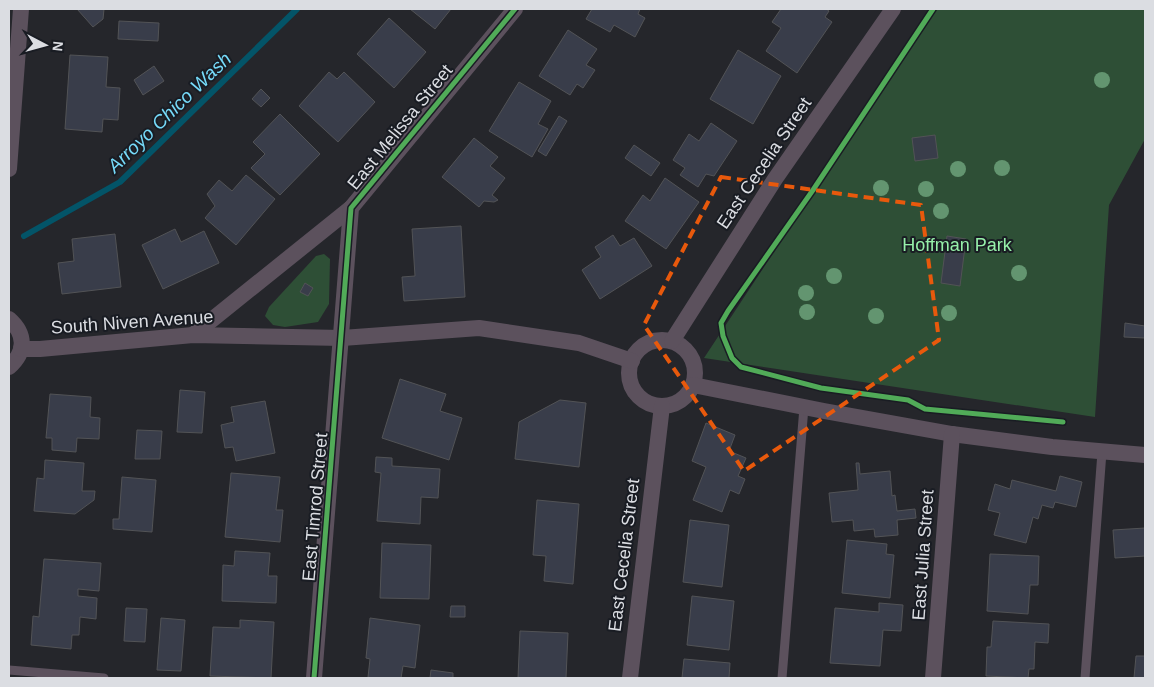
<svg xmlns="http://www.w3.org/2000/svg" width="1154" height="687" font-family="Arial,sans-serif">
<style>
.green{fill:#2e4f36}
.lines{fill:none;stroke-linecap:round;stroke-linejoin:round}
.stream{stroke:#035468;stroke-width:6}
.building{fill:#393d4a;stroke:#525356}
.service{stroke:#5c515d;stroke-width:9}
.minor{stroke:#5c515d;stroke-width:16}
.cycleway-casing{stroke:#191c23;stroke-width:8}
.cycleway{stroke:#51ab58;stroke-width:5}
.tree{fill:#639570}
.marked{fill:none;stroke:#e8590c;stroke-width:4;stroke-dasharray:10 6;stroke-linejoin:round}
.labels{text-anchor:middle;stroke-width:4;stroke-linejoin:round;paint-order:stroke}
.street-label{font-size:18px;fill:#dbdde2;stroke:#191c23}
.park-label{font-size:18px;fill:#96efa9;stroke:#191c23}
.water-label{font-size:19px;font-style:italic;fill:#76daf9;stroke:#191c23}
</style>
<rect width="100%" height="100%" fill="#25262b"/>
<g class="green">
<path d="M934,9H1145V139L1109,205L1095,417L704,358Z"/>
<path d="M324,254L330,259L329,304L318,322L285,327L273,325L265,316L269,307L316,256Z"/>
</g>
<g class="lines">
<path class="stream" d="M24,236L120,182L297,9"/>
</g>
<g class="building">
<path d="M77,9H104L103,19L93,27Z"/>
<path d="M410,9H451L435,29Z"/>
<path d="M592,9H640L638,14L645,18L635,37L614,25L610,32L586,19Z"/>
<path d="M781,9H826L829,11L825,17L832,22L797,73L766,51L781,28L772,22Z"/>
<path d="M389,18L426,52L394,88L357,54Z"/>
<path d="M119,21L159,23L158,41L118,39Z"/>
<path d="M568,30L597,49L586,65L595,70L583,88L577,84L570,95L539,76Z"/>
<path d="M738,50L781,76L753,124L710,99Z"/>
<path d="M70,55L108,57L106,87L120,88L118,120L103,119L102,132L65,129Z"/>
<path d="M154,66L164,81L143,95L134,80Z"/>
<path d="M329,72L337,79L344,72L375,102L338,142L299,106Z"/>
<path d="M519,82L551,101L538,124L548,129L532,157L489,131Z"/>
<path d="M261,89L270,98L261,107L252,99Z"/>
<path d="M280,114L320,154L280,195L251,168L265,154L253,142Z"/>
<path d="M559,116L567,121L546,156L538,151Z"/>
<path d="M711,123L737,141L714,176L706,174L698,187L680,175L685,168L673,160L689,134L699,141Z"/>
<path d="M935,135L938,158L915,161L912,138Z"/>
<path d="M474,138L498,157L490,166L505,178L492,195L498,200L494,202L484,201L479,207L442,177Z"/>
<path d="M634,145L660,163L651,176L625,158Z"/>
<path d="M246,175L275,199L236,245L205,218L215,206L207,194L219,180L232,191Z"/>
<path d="M665,178L699,202L666,249L625,221L643,195L650,201Z"/>
<path d="M461,226L465,297L404,301L402,277L415,276L412,229Z"/>
<path d="M175,229L181,242L204,231L219,263L163,289L142,245Z"/>
<path d="M115,234L121,287L62,294L58,263L74,261L72,239Z"/>
<path d="M613,235L620,246L634,238L652,266L600,299L582,270L601,257L595,247Z"/>
<path d="M947,236L966,239L960,286L941,283Z"/>
<path d="M305,283L313,288L308,296L300,292Z"/>
<path d="M1125,323L1145,326V338L1124,337Z"/>
<path d="M400,379L446,394L440,411L462,418L449,460L382,438Z"/>
<path d="M180,390L205,392L202,433L177,432Z"/>
<path d="M50,394L91,397L90,417L100,418L99,439L77,438L76,452L52,450V438H46Z"/>
<path d="M560,400L586,403L579,467L515,459L519,422Z"/>
<path d="M265,401L275,453L236,461L233,447L225,448L221,425L234,422L231,407Z"/>
<path d="M706,423L735,435L729,451L746,458L738,476L745,479L739,494L730,490L722,512L693,500L706,467L692,461Z"/>
<path d="M137,430L162,431L160,459H135Z"/>
<path d="M376,457L392,458V466L440,469L438,498L421,497L420,524L377,521L381,473L375,472Z"/>
<path d="M45,460L84,463L82,491H95L94,500L75,514L34,511L37,478L44,479Z"/>
<path d="M856,463H859L860,474L890,471L892,496L895,495L897,511L915,509L916,518L897,520L898,535L875,537L874,529L854,531L853,520L832,522L829,493L858,490Z"/>
<path d="M231,473L280,477L276,510H283L280,542L225,537Z"/>
<path d="M1060,476L1082,482L1076,507L1055,502L1053,508L1042,505L1038,519L1033,517L1026,543L994,535L1000,513L988,510L995,484L1010,489L1012,480L1056,491Z"/>
<path d="M122,477L156,480L152,532L113,529V519H119Z"/>
<path d="M537,500L579,504L573,584L544,581L546,556L533,555Z"/>
<path d="M690,520L729,525L722,587L683,582Z"/>
<path d="M1145,528V556L1115,558L1113,530Z"/>
<path d="M847,540L887,544L886,554L894,555L890,598L842,593Z"/>
<path d="M382,543L431,545L429,599L380,598Z"/>
<path d="M235,551L270,553L268,576H277L276,603L222,601L223,565L234,566Z"/>
<path d="M990,554L1039,556L1038,585H1030L1028,614L987,611Z"/>
<path d="M44,559L101,563L99,591L78,589V596L97,598L96,619L80,617L79,635H72L71,649L31,645L33,616L39,617Z"/>
<path d="M692,596L734,601L729,650L687,645Z"/>
<path d="M879,603L903,605L901,631L883,630L880,666L830,663L835,608L879,612Z"/>
<path d="M451,606H465V617H450Z"/>
<path d="M126,608L147,609L145,642L124,641Z"/>
<path d="M161,618L185,620L181,671L157,670Z"/>
<path d="M370,618L420,625L415,668L403,666L401,678H372L368,677L370,659L366,658Z"/>
<path d="M240,620L274,622L271,678L210,676L213,627L240,628Z"/>
<path d="M993,621L1049,624L1048,643L1035,642L1034,669H1029L1028,678L986,676L987,647H991Z"/>
<path d="M520,631L568,633L566,678H518Z"/>
<path d="M1136,656H1145V678H1134Z"/>
<path d="M684,659L730,663L729,678H682Z"/>
<path d="M431,670L453,673V678H430Z"/>
</g>
<g class="lines">
<g class="service">
<path d="M9,670L104,678"/>
<path d="M782,678L804,407"/>
<path d="M1085,678L1102,452"/>
</g>
<g class="minor">
<path d="M9,169L21,9"/>
<path d="M9,319C26,334 26,352 9,367"/>
<path d="M193,335L351,208"/>
<circle cx="662" cy="373" r="33"/>
<path d="M672,341L775,179L893,9"/>
<path d="M21,349H40L193,335L342,338L479,328L579,343L632,361"/>
<path d="M693,385L824,411L952,434L1052,447L1145,455"/>
<path d="M314,678L351,208L515,9"/>
<path d="M630,678L662,406"/>
<path d="M933,678L952,434"/>
</g>
<g class="cycleway-casing">
<g id="cycleway">
<path d="M933,9L813,190L728,311L721,323L723,336L732,358L741,367L821,388L908,400L925,409L1063,422"/>
<path d="M314,678L351,208L515,9"/>
</g>
</g>
<use href="#cycleway" class="cycleway"/>
</g>
<g class="tree">
<circle cx="1102" cy="80" r="8"/>
<circle cx="1002" cy="168" r="8"/>
<circle cx="958" cy="169" r="8"/>
<circle cx="881" cy="188" r="8"/>
<circle cx="926" cy="189" r="8"/>
<circle cx="941" cy="211" r="8"/>
<circle cx="1019" cy="273" r="8"/>
<circle cx="834" cy="276" r="8"/>
<circle cx="806" cy="293" r="8"/>
<circle cx="807" cy="312" r="8"/>
<circle cx="949" cy="313" r="8"/>
<circle cx="876" cy="316" r="8"/>
</g>
<path class="marked" d="M721,177L921,205L939,340L744,471L644,325Z"/>
<g class="labels">
<g class="street-label">
<text transform="translate(400 127) rotate(-51)" y="6">East Melissa Street</text>
<text transform="translate(764 163) rotate(-56)" y="6">East Cecelia Street</text>
<text transform="translate(132 322) rotate(-4)" y="6">South Niven Avenue</text>
<text transform="translate(315 507) rotate(-85)" y="6">East Timrod Street</text>
<text transform="translate(624 555) rotate(-83)" y="6">East Cecelia Street</text>
<text transform="translate(923 555) rotate(-86)" y="6">East Julia Street</text>
</g>
<g class="park-label">
<text x="957" y="251">Hoffman Park</text>
</g>
<g class="water-label">
<text transform="translate(169 112) rotate(-44)" y="7">Arroyo Chico Wash</text>
</g>
</g>
<rect width="1154" height="687" fill="none" stroke="#dbdde2" stroke-width="20"/>
<g transform="translate(45 45) rotate(96)" stroke="#191c23" stroke-width="4" paint-order="stroke">
<path d="M0-4L9 19L0 12L-9 19Z" fill="#dbdde2"/>
<text y="-8" font-size="14" font-weight="bold" text-anchor="middle" fill="#dbdde2">N</text>
</g>
</svg>
